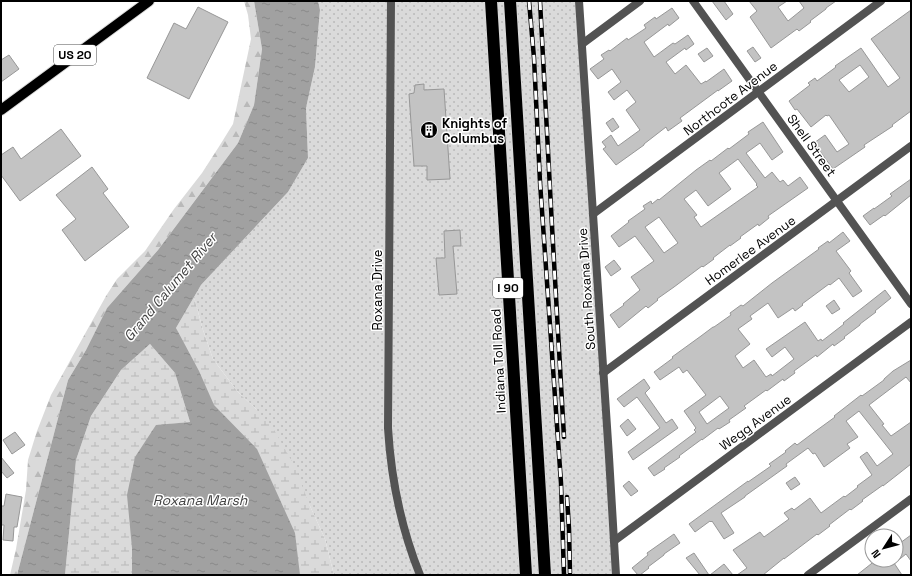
<svg xmlns="http://www.w3.org/2000/svg" width="912" height="576" font-family="'Space Grotesk',sans-serif">
<style>
.grass{fill:url(#grass-dots)}
.forest{fill:url(#forest-firs)}
.wetland{fill:url(#wetland-marsh)}
.water{fill:url(#water-ripples)}
.building{fill:#c3c3c3;stroke:#979797;fill-rule:evenodd}
.lines{fill:none;stroke-linecap:round;stroke-linejoin:round}
.primary-casing{stroke:#dbdbdb;stroke-width:12}
.highway-casing{stroke:#dbdbdb;stroke-width:14}
.street{stroke:#535353;stroke-width:8}
.primary{stroke:#000;stroke-width:10}
.highway{stroke:#000;stroke-width:12}
.rail-casing{stroke:#000;stroke-width:4.5}
.rail{stroke:#fff;stroke-width:3;stroke-dasharray:9;stroke-linecap:butt}
.labels{text-anchor:middle;stroke-width:3;stroke-linejoin:round;paint-order:stroke}
.shield{fill:#fff;stroke:#4c4c4c;stroke-width:1}
.shield-label{font-size:12px;font-weight:bold;fill:#000}
.street-label{font-size:13px;fill:#000;stroke:#fff}
.poi-label{font-size:13px;font-weight:bold;fill:#000;stroke:#fff;text-anchor:start}
.water-label{font-size:14px;font-style:italic;fill:#424242;stroke:#fff}
</style>
<defs>
<pattern id="grass-dots" width="8" height="8" patternUnits="userSpaceOnUse"><rect width="8" height="8" fill="#dadada"/><path d="M2 2h.1M6 6h.1" fill="none" stroke="#b9b9b9" stroke-width="1.8" stroke-linecap="round"/></pattern>
<pattern id="forest-firs" width="22" height="20" patternUnits="userSpaceOnUse"><rect width="22" height="20" fill="#dadada"/><path d="M5 1l3.5 6h-7zM16 11l3.5 6h-7z" fill="#b9b9b9"/></pattern>
<pattern id="wetland-marsh" width="20" height="14" patternUnits="userSpaceOnUse"><rect width="20" height="14" fill="#dadada"/><path d="M1 5h8M5 5V1M11 12h8M15 12V8" fill="none" stroke="#b9b9b9"/></pattern>
<pattern id="water-ripples" width="26" height="14" patternUnits="userSpaceOnUse"><rect width="26" height="14" fill="#a1a1a1"/><path d="M2 4q2-2 4 0t4 0M15 11q2-2 4 0t4 0" fill="none" stroke="#898989"/></pattern>
</defs>
<rect width="100%" height="100%" fill="#fff"/>
<path class="grass" d="M318,1H579L616,575H334L325,539L310,506L256,409L237,391L213,359L203,330L194,297L201,285L288,192L308,158L306,108L315,67L320,11Z"/>
<path class="forest" d="M244,1H254L262,49L254,105L238,143L158,250L107,308L86,350L68,380L17,575H10L16,549L26,490L28,460L37,431L51,395L106,296L117,279L145,251L174,209L202,173L220,145L233,124L251,39L248,15Z"/>
<g class="wetland">
<path d="M194,297L203,330L213,359L237,391L256,409L273,428L294,465L310,506L325,539L334,575H273L176,328Z"/>
<path d="M150,344L175,373L190,422L160,425L173,575H65L76,460L91,416L121,370Z"/>
</g>
<path class="water" d="M254,1H318L320,10L315,67L306,108L308,158L288,192L201,285L176,328L199,371L214,405L257,449L295,533L300,575H132V548L127,495L135,457L156,425L190,422L175,373L150,344L121,370L91,416L76,460L65,575H17L68,380L86,350L107,308L158,250L238,143L254,105L262,49Z"/>
<g class="building">
<path d="M712,1H724L733,14L726,20Z"/>
<path d="M749,1H787L778,7L788,21L804,8L799,1H836L826,8V9L810,21L811,22L799,31L797,29L771,48L750,17L757,11Z"/>
<path d="M198,7L228,22L189,99L147,78L174,23L186,29Z"/>
<path d="M672,8L679,18L669,26L668,24L644,42L654,57L673,43L675,44L688,35L694,44L686,50L685,48L666,62L675,74L686,65L701,84L706,81V82L724,69L732,81L718,91V90L680,118L682,121L668,131L666,127L644,144V145L616,165L603,149L606,147L602,142L611,135L618,146L640,130L626,110L636,102L627,90L614,100L608,92L621,82L612,69L598,79L590,69L604,59L601,55L609,50L610,51L627,38L628,40L646,28L644,25L655,17L656,19Z"/>
<path d="M911,10V111L892,125L893,126L864,145L865,147L833,169L814,143L825,135L837,152L849,144L829,115L827,116L826,115L811,127L797,109L795,110L789,101L810,85L808,83L815,78L817,81L836,67L835,66L861,48L888,87L900,78L871,39ZM860,65L869,77L849,92L839,80Z"/>
<path d="M753,47L761,58L755,62L747,51Z"/>
<path d="M707,48L713,56L704,62L698,54Z"/>
<path d="M9,55L19,69L1,82V60Z"/>
<path d="M424,84V90L444,89L450,179L427,180V166H414L409,94L414,93L415,85Z"/>
<path d="M613,118L619,127L612,132L606,123Z"/>
<path d="M763,122L783,152L772,160L760,143L746,153L765,178L772,172L780,182L783,180L788,186L800,177L808,188L768,216L769,218L759,226L758,224L740,237L741,238L730,246V245L713,258L714,259L703,267L702,266L674,287L657,299L658,300L648,308L646,306L619,328L610,315L624,305L623,304L640,290L631,277L654,261L635,236L619,247L611,236L629,222L628,221L645,209L643,206L651,201L652,204L658,199L659,200L696,170L710,160L711,161L728,148L729,149L749,134L748,132ZM738,159L757,184L756,185L758,187L701,227L694,217L697,215L684,199L696,190L708,206L731,189L719,173ZM659,217L678,243L664,253L645,227Z"/>
<path d="M61,129L81,156L20,201L1,175V155L13,147L21,159Z"/>
<path d="M92,167L108,189L103,193L129,227L85,261L62,230L76,219L56,195Z"/>
<path d="M911,179V195L885,216L884,215L870,225L863,216L874,208V209L892,196L890,194Z"/>
<path d="M460,230L461,246H453L457,294L439,295L436,258H445L444,231Z"/>
<path d="M843,232L850,241L836,251L851,271L849,273L862,291L853,297L839,278L830,285L829,284L802,304L803,305L795,311L793,308L778,318L768,303L750,316L752,319L738,329L750,344L735,356L743,368L754,360L766,377L771,374L772,376L794,359L785,347L772,357L766,349L805,322L818,341L821,339L822,341L844,324L843,323L885,290L891,298L875,311L876,312L860,324V325L844,337L845,338L834,346L833,344L817,357L816,355L794,371L795,373L784,381L783,379L767,391L766,390L744,406L746,408L729,420L730,422L719,429L718,428L702,440V439L679,456L680,457L664,468L665,469L654,476L648,468L696,432L694,430L696,428L684,411L706,395L687,370L683,373L679,367L660,380L654,372L673,358L672,357L701,336L713,327H714L731,315L730,313L741,305L743,306L772,283L819,249L818,248L828,241L829,243ZM720,396L729,408L707,424L699,412Z"/>
<path d="M614,260L621,269L611,276L605,267Z"/>
<path d="M834,300L840,309L832,314L826,306Z"/>
<path d="M911,360V383L906,377L869,405L884,424L882,425L891,436L911,422V464L883,486V485L862,500L863,501L851,510L850,509L829,525L830,526L818,535L817,534L784,559V558L763,575H737L747,568L733,550L760,532L764,537L789,519L784,513L792,508L794,510L810,498L821,513L844,496L845,497L858,487L857,486L872,475L860,457L867,452L877,466L893,454L859,411L846,421L858,437L847,444L850,448L824,467L815,453L813,454L808,448L786,464L787,466L745,496V497L721,513L734,533L724,539L712,521L711,522L710,521L695,532L689,524L748,481V482L771,466L769,464L786,452L785,451L795,443L797,445L813,433L835,417L834,416L861,395L862,396L884,380V379L893,371Z"/>
<path d="M644,379L650,388L645,393L666,423L672,419L678,428L633,460L628,452L660,428L637,397L624,407L617,399Z"/>
<path d="M628,419L636,429L627,436L620,426Z"/>
<path d="M15,432L25,445L12,454L3,440Z"/>
<path d="M1,457L14,473L7,478L1,471Z"/>
<path d="M795,477L800,484L791,490L786,483Z"/>
<path d="M629,481L638,491L631,496L623,486Z"/>
<path d="M6,494L22,497L17,527H14L13,541L3,540L4,525H1V506H4Z"/>
<path d="M674,534L680,543L664,554V555L648,567L649,568L640,575H638L632,568L648,555L647,553Z"/>
<path d="M911,535V561L906,554L896,562V546Z"/>
<path d="M694,553L709,575H700L686,558Z"/>
<path d="M876,560H892L902,575H857Z"/>
<path d="M724,564L733,575H710Z"/>
</g>
<g class="lines">
<g class="primary-casing">
<path id="primary" d="M1,110L149,1"/>
</g>
<g class="highway-casing">
<g id="highway">
<path d="M491,1L526,575"/>
<path d="M510,1L545,575"/>
</g>
</g>
<g class="street">
<path d="M391,1L388,428C391,478 401,528 420,575"/>
<path d="M579,1L609,457L616,575"/>
<path d="M693,1L911,304"/>
<path d="M582,44L640,1"/>
<path d="M593,214L881,1"/>
<path d="M603,373L911,146"/>
<path d="M614,541L911,322"/>
<path d="M808,575L911,499"/>
</g>
<use href="#primary" class="primary"/>
<use href="#highway" class="highway"/>
<g class="rail-casing">
<g id="rail">
<path d="M529,1L534,58L540,182L561,483L564,575"/>
<path d="M540,1C548,146 555,292 564,437"/>
<path d="M567,497L569,529L570,573"/>
</g>
</g>
<use href="#rail" class="rail"/>
</g>
<defs>
<g id="building-disc" transform="scale(0.9)"><circle r="9.5" fill="#000" stroke="#fff"/><path d="M-4-6H4V6H1V3H-1V6H-4ZM-2.5-4.3h1.7v1.8h-1.7ZM.8-4.3h1.7v1.8H.8ZM-2.5-1h1.7V.8h-1.7ZM.8-1h1.7V.8H.8Z" fill="#fff"/></g>
</defs>
<g fill-rule="evenodd">
<use href="#building-disc" x="429" y="130"/>
</g>
<g class="labels">
<g class="shield">
<rect x="54" y="45" width="42" height="20" rx="3"/>
<rect x="493" y="278" width="30" height="20" rx="3"/>
</g>
<g class="shield-label">
<text x="75" y="59">US 20</text>
<text x="508" y="292">I 90</text>
</g>
<g class="street-label">
<text transform="translate(730 98) rotate(-37)" y="5">Northcote Avenue</text>
<text transform="translate(812 145) rotate(54)" y="5">Shell Street</text>
<text transform="translate(750 250) rotate(-36)" y="5">Homerlee Avenue</text>
<text transform="translate(586 289) rotate(-94)" y="5">South Roxana Drive</text>
<text transform="translate(377 290) rotate(-90)" y="5">Roxana Drive</text>
<text transform="translate(498 361) rotate(-93)" y="5">Indiana Toll Road</text>
<text transform="translate(755 422) rotate(-36)" y="5">Wegg Avenue</text>
</g>
<g class="poi-label">
<text x="442" y="128">Knights of<tspan x="442" dy="15">Columbus</tspan></text>
</g>
<g class="water-label">
<text transform="translate(170 287) rotate(-50)" y="5">Grand Calumet River</text>
<text x="200" y="505">Roxana Marsh</text>
</g>
</g>
<rect width="912" height="576" fill="none" stroke="#000000" stroke-width="4"/>
<g transform="translate(884 548) rotate(234)"><circle r="19" fill="#ffffff" stroke="#999999"/>
<path d="M0-3L7 15L0 10L-7 15Z" fill="#000000"/>
<text y="-6" font-size="11" font-weight="bold" text-anchor="middle" fill="#000000">N</text>
</g>
</svg>
